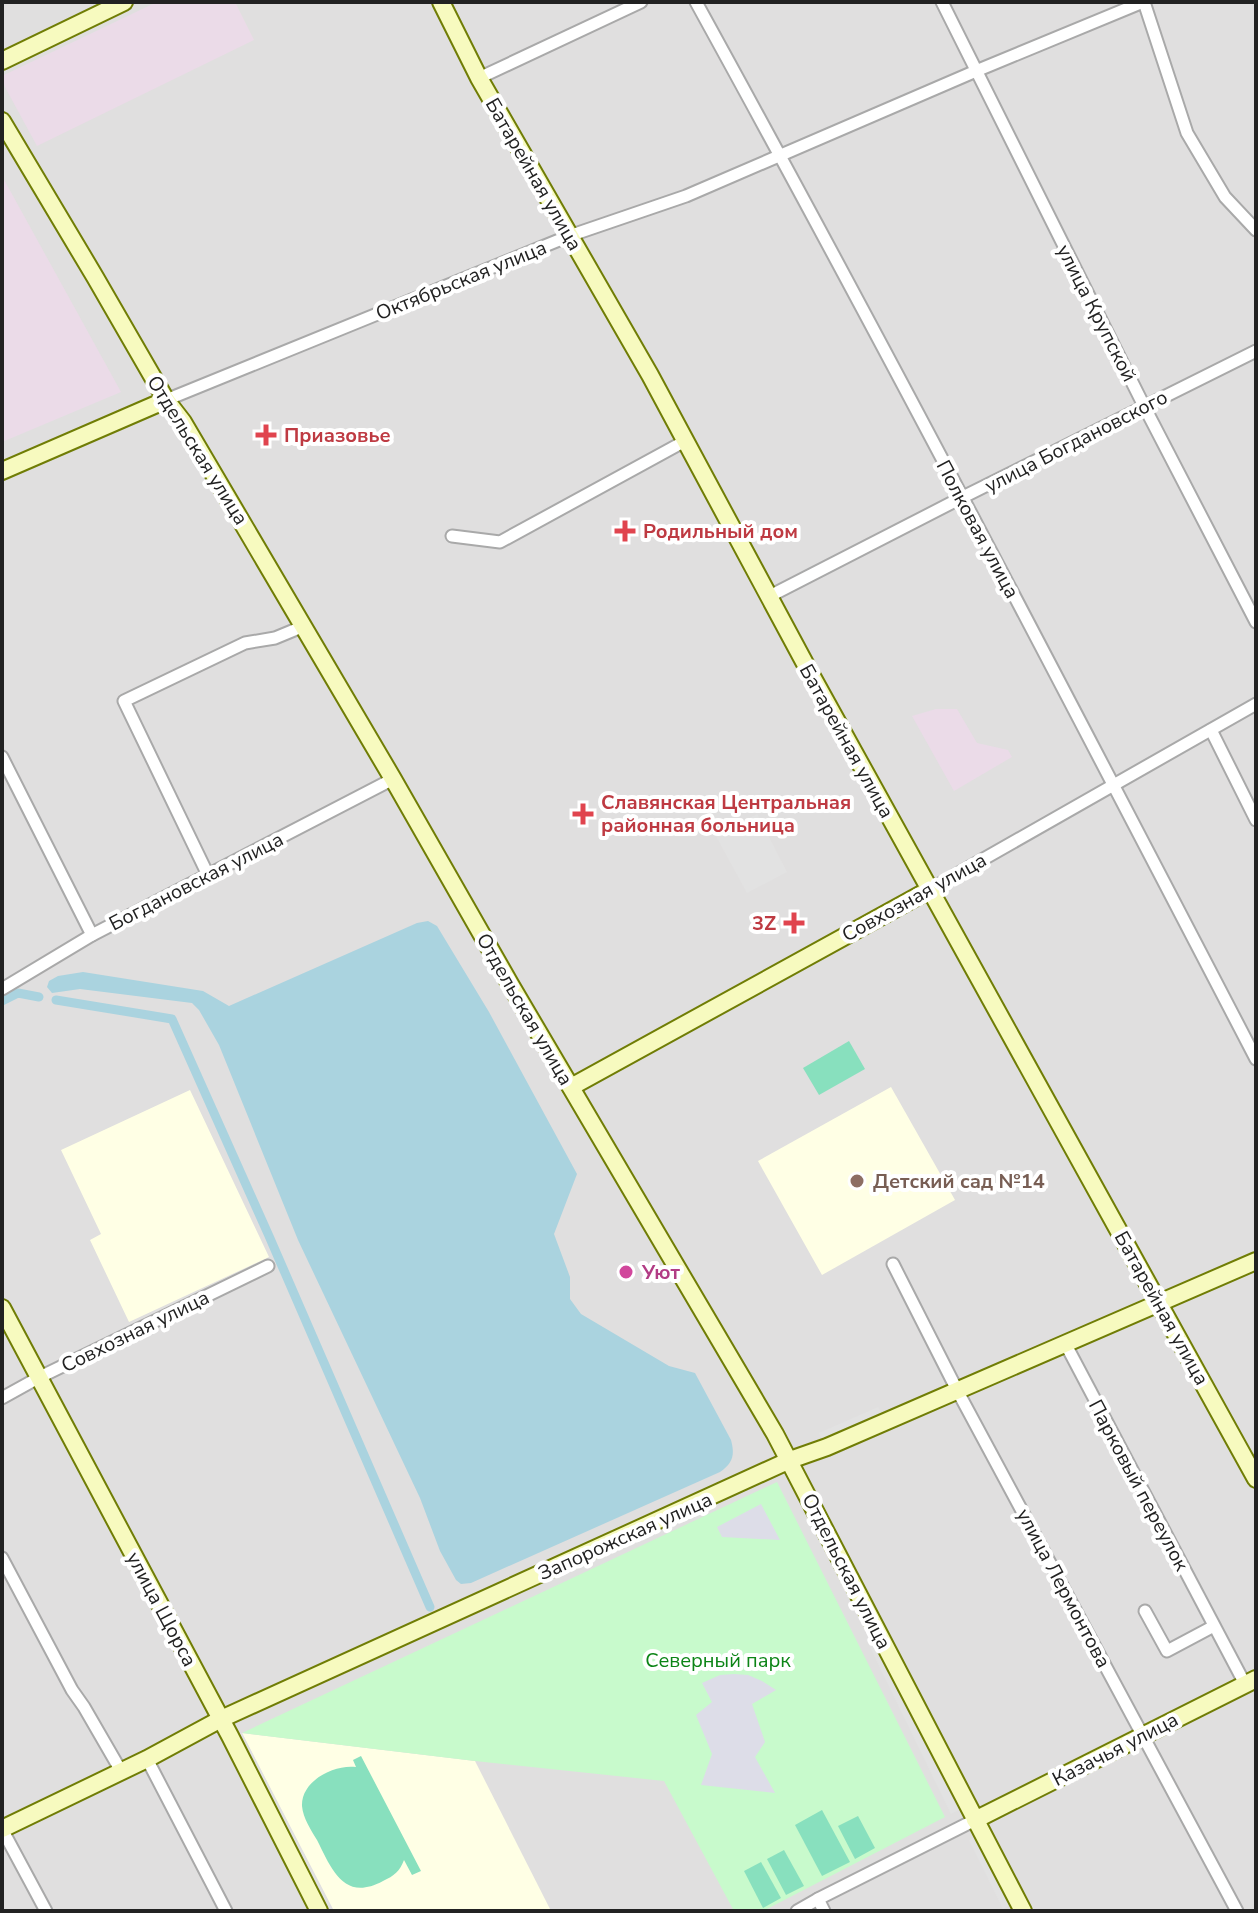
<svg xmlns="http://www.w3.org/2000/svg" width="1258" height="1913" font-family="'Nunito Sans',sans-serif">
<style>
.residential{fill:#e0dfdf}
.industrial{fill:#ebdbe8}
.education{fill:#ffffe5}
.park{fill:#c8facc}
.pitch{fill:#88e0be}
.parking{fill:#e2e2e2}
.plaza{fill:#dddde8}
.water{fill:#aad3df}
.lines{fill:none;stroke-linecap:round;stroke-linejoin:round}
.canal{stroke:#aad3df;stroke-width:9}
.street-casing{stroke:#a9a9a9;stroke-width:15}
.secondary-casing{stroke:#707d05;stroke-width:20}
.street{stroke:#fff;stroke-width:11}
.secondary{stroke:#f7fabf;stroke-width:16}
.health-dot{fill:#e0444e;stroke:#fff;stroke-width:3}
.education-dot{fill:#8d6e63;stroke:#fff;stroke-width:3}
.hotel-dot{fill:#d1479c;stroke:#fff;stroke-width:3}
.labels{text-anchor:middle;stroke-width:8;stroke-linejoin:round;paint-order:stroke}
.street-label{font-size:20px;fill:#222;stroke:#fff}
.health-label{font-size:20px;font-weight:bold;fill:#be3a42;stroke:#fff;text-anchor:start}
.education-label{font-size:20px;font-weight:bold;fill:#785e54;stroke:#fff;text-anchor:start}
.hotel-label{font-size:20px;font-weight:bold;fill:#b23c85;stroke:#fff;text-anchor:start}
.park-label{font-size:20px;fill:#0c8416;stroke:#fff}
</style>
<rect width="100%" height="100%" fill="#f2efe9"/>
<rect class="residential" x="2" y="2" width="1254" height="1909"/>
<g class="industrial">
<path d="M157,2H235L254,40L37,146L5,87L2,76Z"/>
<path d="M2,176L121,392L2,442Z"/>
<path d="M936,709H957L977,743L1008,750L1012,757L954,791L912,716Z"/>
</g>
<g class="education">
<path d="M891,1087L955,1200L822,1275L758,1161Z"/>
<path d="M190,1090L269,1257L129,1322L90,1240L101,1234L61,1150Z"/>
<path d="M242,1733L475,1761L551,1911H334Z"/>
</g>
<path class="park" d="M777,1482L945,1817L763,1911H734L664,1781L475,1761L242,1733Z"/>
<g class="pitch">
<path d="M849,1041L865,1069L819,1095L803,1068Z"/>
<path d="M361,1756L421,1871L412,1875L404,1860C400,1871 394,1876 383,1881C344,1902 332,1870 317,1840C311,1830 303,1818 302,1806C301,1781 334,1764 356,1767L353,1760Z"/>
<path d="M822,1810L850,1862L822,1876L795,1825Z"/>
<path d="M858,1816L875,1848L855,1859L838,1826Z"/>
<path d="M784,1850L804,1886L786,1895L767,1859Z"/>
<path d="M761,1862L781,1898L763,1908L744,1871Z"/>
</g>
<g class="parking">
<path d="M757,814L787,872L747,893L716,836Z"/>
<path d="M878,1407L882,1415L823,1441L819,1433Z"/>
<path d="M875,1634L961,1809L951,1814L866,1639Z"/>
<path d="M242,1733L333,1911H319L230,1736Z"/>
<path d="M976,1837L1010,1905L1003,1909L969,1840Z"/>
</g>
<g class="plaza">
<path d="M761,1504L780,1540L722,1537L717,1527Z"/>
<path d="M734,1674L748,1675L762,1681L776,1690L752,1704L765,1742L755,1757L775,1793L701,1785L712,1754L696,1715L712,1702L702,1683L720,1675Z"/>
</g>
<path class="water" d="M428,921L437,926L489,1012L577,1174L554,1234L570,1277V1299L581,1314L669,1366L695,1373L731,1440C735,1455 733,1463 720,1472L471,1583L461,1584L456,1580L440,1551L420,1498L298,1240L219,1045L199,1010L192,1003L80,989L52,993L47,987L49,981L58,976L83,972L203,991L229,1006L417,923Z"/>
<g class="lines">
<g class="canal">
<path d="M56,1000L172,1019L269,1236L430,1607"/>
<path d="M2,1001L18,993L39,997"/>
</g>
<g class="street-casing">
<g id="street">
<path d="M696,2C888,351 1072,705 1256,1059"/>
<path d="M942,2L1144,406L1256,622"/>
<path d="M1144,2L1187,133L1225,197L1256,230"/>
<path d="M479,78L641,2"/>
<path d="M166,400L569,236L686,196L976,71L1143,2"/>
<path d="M452,536L500,542L685,441"/>
<path d="M768,597L961,498L1256,351"/>
<path d="M1211,730L1256,820"/>
<path d="M2,757L92,935"/>
<path d="M208,875L124,701L245,643L275,638L304,626"/>
<path d="M929,890L1256,704"/>
<path d="M2,989L92,935L393,779"/>
<path d="M893,1264L957,1390L1237,1911"/>
<path d="M1065,1343L1245,1684"/>
<path d="M2,1398L38,1378L268,1266"/>
<path d="M2,1558L72,1690L84,1707L121,1771"/>
<path d="M1145,1611L1167,1651L1214,1626"/>
<path d="M147,1759L226,1911"/>
<path d="M2,1829L46,1911"/>
<path d="M818,1899L824,1911"/>
<path d="M797,1911L818,1899L975,1820"/>
</g>
</g>
<g class="secondary-casing">
<g id="secondary">
<path d="M441,2L479,78L650,375L809,671L1256,1479"/>
<path d="M2,61L124,2"/>
<path d="M2,121L95,277L166,400L183,422L393,779L510,984L775,1434L1023,1911"/>
<path d="M2,471L166,400"/>
<path d="M571,1087L929,890"/>
<path d="M2,1308L230,1736L319,1911"/>
<path d="M975,1820L1256,1679"/>
<path d="M2,1829L147,1759L221,1719L790,1460L827,1447L1256,1261"/>
</g>
</g>
<use href="#street" class="street"/>
<use href="#secondary" class="secondary"/>
</g>
<g class="health-dot">
<path d="M262 423h8v8h8v8h-8v8h-8v-8h-8v-8h8z"/>
<path d="M621 519h8v8h8v8h-8v8h-8v-8h-8v-8h8z"/>
<path d="M579 802h8v8h8v8h-8v8h-8v-8h-8v-8h8z"/>
<path d="M790 911h8v8h8v8h-8v8h-8v-8h-8v-8h8z"/>
</g>
<circle class="education-dot" cx="857" cy="1181" r="8"/>
<circle class="hotel-dot" cx="626" cy="1272" r="8"/>
<g class="labels">
<g class="street-label">
<text transform="translate(534 174) rotate(60)" y="7">Батарейная улица</text>
<text transform="translate(461 280) rotate(-22)" y="7">Октябрьская улица</text>
<text transform="translate(1097 313) rotate(63)" y="7">улица Крупской</text>
<text transform="translate(1076 441) rotate(-27)" y="7">улица Богдановского</text>
<text transform="translate(198 450) rotate(58)" y="7">Отдельская улица</text>
<text transform="translate(978 529) rotate(62)" y="7">Полковая улица</text>
<text transform="translate(847 741) rotate(61)" y="7">Батарейная улица</text>
<text transform="translate(196 881) rotate(-27)" y="7">Богдановская улица</text>
<text transform="translate(914 897) rotate(-29)" y="7">Совхозная улица</text>
<text transform="translate(525 1009) rotate(60)" y="7">Отдельская улица</text>
<text transform="translate(1162 1308) rotate(61)" y="7">Батарейная улица</text>
<text transform="translate(135 1331) rotate(-26)" y="7">Совхозная улица</text>
<text transform="translate(1139 1485) rotate(62)" y="7">Парковый переулок</text>
<text transform="translate(625 1536) rotate(-24)" y="7">Запорожская улица</text>
<text transform="translate(847 1571) rotate(63)" y="7">Отдельская улица</text>
<text transform="translate(1064 1588) rotate(62)" y="7">улица Лермонтова</text>
<text transform="translate(162 1609) rotate(62)" y="7">улица Щорса</text>
<text transform="translate(1115 1749) rotate(-27)" y="7">Казачья улица</text>
</g>
<g class="health-label">
<text x="284" y="442">Приазовье</text>
<text x="643" y="538">Родильный дом</text>
<text x="601" y="809">Славянская Центральная<tspan x="601" dy="23">районная больница</tspan></text>
<text x="776" y="930" text-anchor="end">3Z</text>
</g>
<g class="education-label">
<text x="873" y="1188">Детский сад №14</text>
</g>
<g class="hotel-label">
<text x="642" y="1279">Уют</text>
</g>
<g class="park-label">
<text x="718" y="1667">Северный парк</text>
</g>
</g>
<rect width="1258" height="1913" fill="none" stroke="#222222" stroke-width="8"/>
</svg>
